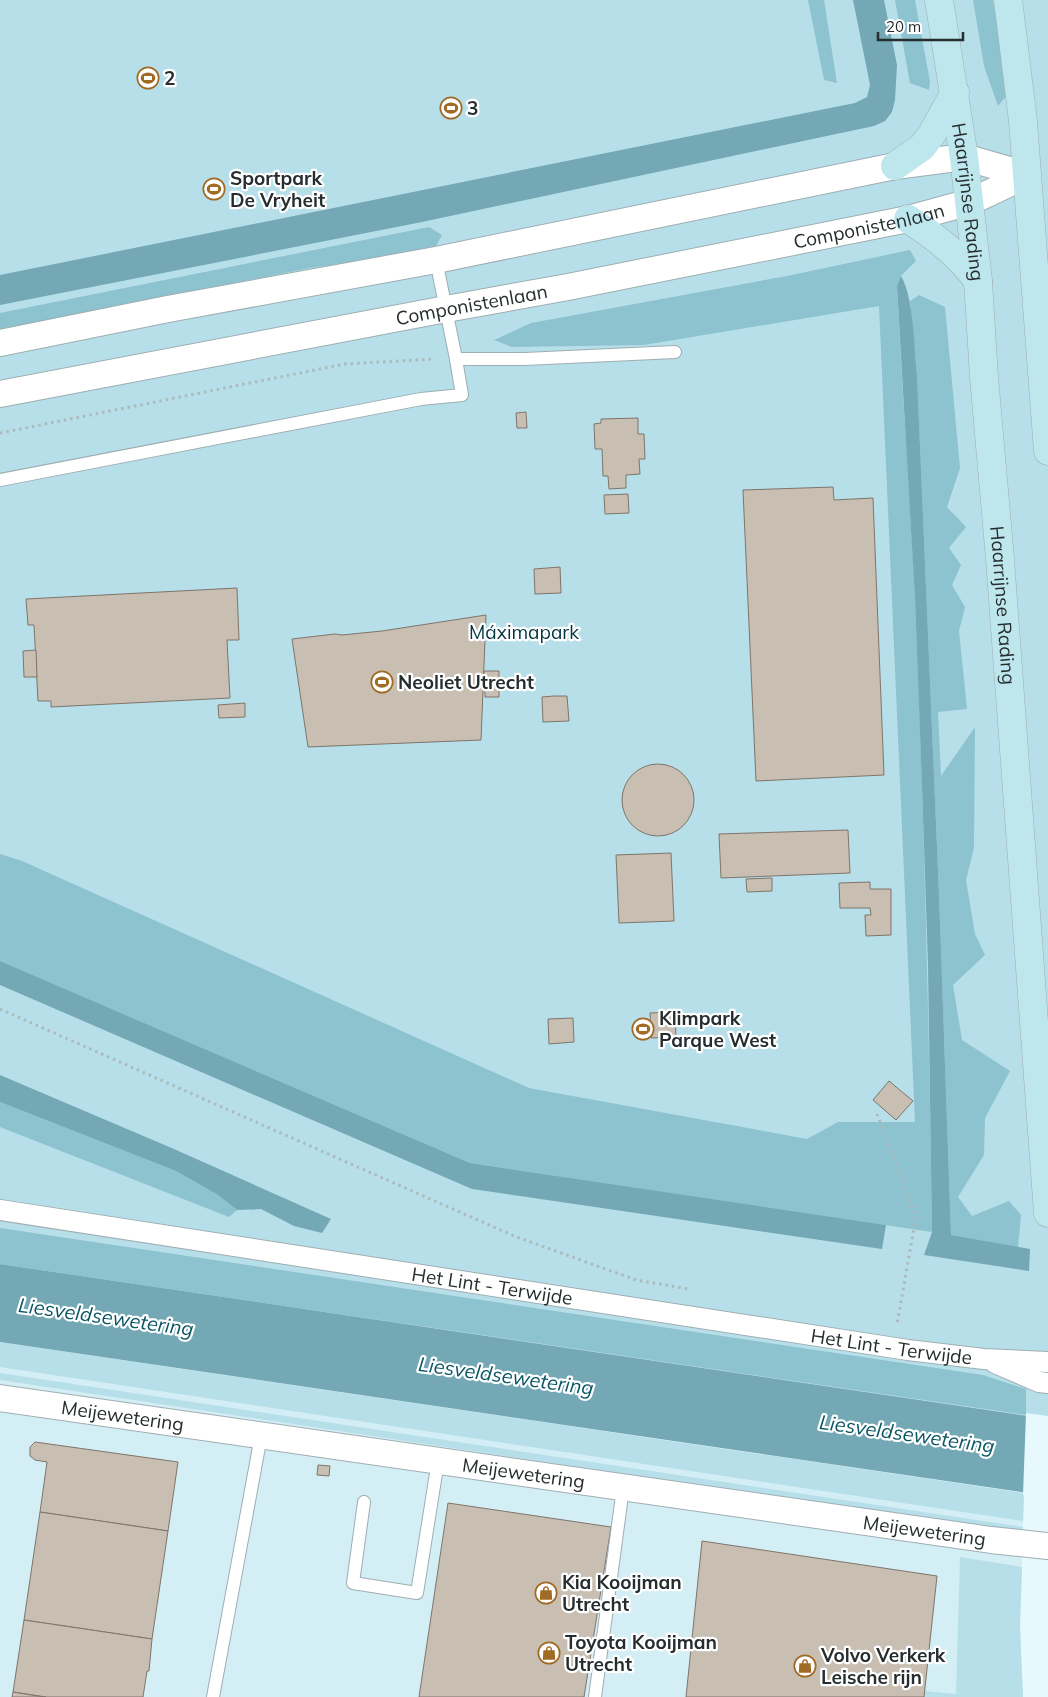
<svg xmlns="http://www.w3.org/2000/svg" width="1048" height="1697" font-family="Mulish,sans-serif">
<style>
.built{fill:#d4eef5}
.green{fill:#b7dfe9}
.forest{fill:#8dc2cf}
.water{fill:#73a8b4}
.pier{fill:#e7f9fd}
.building{fill:#c8beb2;stroke:#7e756b}
.lines{fill:none;stroke-linecap:round;stroke-linejoin:round}
.service-casing{stroke:#9eaeb2;stroke-width:14}
.pedestrian-casing{stroke:#9eaeb2;stroke-width:22}
.minor-casing{stroke:#9eaeb2;stroke-width:28}
.secondary-casing{stroke:#9eaeb2;stroke-width:29}
.path{stroke:#abbabd;stroke-width:3;stroke-dasharray:2.5 4;stroke-linecap:butt}
.service{stroke:#fff;stroke-width:12}
.pedestrian{stroke:#fff;stroke-width:20}
.minor{stroke:#fff;stroke-width:26}
.secondary{stroke:#bde6ed;stroke-width:28}
.labels{text-anchor:middle;stroke-width:4.5;stroke-linejoin:round;paint-order:stroke}
.poi-label{font-size:19px;font-weight:bold;fill:#262d2e;stroke:#fff;text-anchor:start}
.street-label{font-size:19px;fill:#262d2e;stroke:#fff}
.park-label{font-size:19px;fill:#023640;stroke:#fff}
.water-label{font-size:20px;font-style:italic;fill:#095664;stroke:#fff}
</style>
<rect width="100%" height="100%" fill="#e7f9fd"/>
<path class="built" d="M0,1344L1024,1493L1020,1626L1023,1697H0Z"/>
<g class="green">
<path d="M0,0H1048V1419L0,1264Z"/>
<path d="M0,1342L1024,1493L1023,1521L0,1367Z"/>
<path d="M0,1373L1023,1527V1534L0,1380Z"/>
<path d="M960,1557L1022,1567L1020,1626L1023,1697H924L925,1691L956,1694Z"/>
</g>
<g class="forest">
<path d="M808,0H824L837,83L824,80Z"/>
<path d="M895,0H915L930,82L929,90L910,83Z"/>
<path d="M973,0H993L1008,94L998,106L984,66Z"/>
<path d="M429,227L442,235L436,246L353,262L310,268L0,330V313Z"/>
<path d="M910,250L916,261L901,276L897,286C902,391 910,495 915,600C924,810 929,1021 932,1232L470,1163L0,961V854L22,861L529,1088L807,1139L838,1122H915L879,306L644,345L512,347L494,340L531,323L787,276Z"/>
<path d="M919,295L945,307L960,468L947,507L966,527L949,548L961,565L952,585L965,607L959,631L967,709L938,712L941,776L975,727L974,848L966,880L975,934L985,955L953,985L962,1040L1010,1071L985,1118L984,1155L958,1197L972,1216L1009,1201L1021,1215L1018,1247L951,1235L939,894L917,375L910,301Z"/>
<path d="M0,1102L176,1171L218,1195L237,1210L229,1217L0,1127Z"/>
<path d="M0,1228L983,1375L1026,1389V1415L0,1264Z"/>
</g>
<g class="water">
<path d="M853,0H884L897,65L895,100L892,112L885,121L874,126L422,222L0,305V275L855,103L867,97L870,85Z"/>
<path d="M901,276C914,298 914,349 917,375L939,894L951,1235L1030,1249L1029,1271L924,1255L932,1232L928,965L922,787L915,599L897,286Z"/>
<path d="M0,961L470,1163L886,1225L882,1249L472,1189L0,985Z"/>
<path d="M0,1075L174,1149L331,1219L322,1233L294,1226L261,1209L237,1210L218,1195L176,1171L0,1102Z"/>
<path d="M0,1264L1048,1419V1496L0,1342Z"/>
</g>
<path class="pier" d="M1026,1413L1048,1416V1498L1023,1495Z"/>
<g class="building">
<path d="M526,412L527,428H517L516,413Z"/>
<path d="M638,418V434H644L645,459H639L640,474L626,475V488L609,489L608,476H603L602,449H595L594,424L601,423V419Z"/>
<path d="M833,487L834,500L873,498L884,775L756,781L743,490Z"/>
<path d="M628,494L629,513L605,514L604,495Z"/>
<path d="M560,567L561,593L535,594L534,569Z"/>
<path d="M237,588L239,640H227L230,698L51,707V701H38L34,625H28L26,599Z"/>
<path d="M486,615L481,740L308,747L292,639L335,634L342,635L382,631Z"/>
<path d="M36,650L37,677H24L23,651Z"/>
<path d="M484,671H499V697H485Z"/>
<path d="M554,696H567L569,721L543,722L542,697Z"/>
<path d="M245,703V717L219,718L218,705Z"/>
<circle cx="658" cy="800" r="36"/>
<path d="M848,830L850,873L721,878L719,834Z"/>
<path d="M671,853L674,921L619,923L616,855Z"/>
<path d="M772,878V891L747,892L746,879Z"/>
<path d="M870,882V889H891V935L866,936L865,915H871L870,908H840L839,883Z"/>
<path d="M675,1012L676,1037L651,1038L650,1013Z"/>
<path d="M573,1018L574,1042L549,1044L548,1019Z"/>
<path d="M889,1081L913,1101L896,1120L873,1100Z"/>
<path d="M35,1442L178,1462L168,1531L40,1512L47,1462L35,1460L30,1456V1447Z"/>
<path d="M318,1465L330,1466L329,1476L317,1475Z"/>
<path d="M448,1503L611,1527L584,1697H419Z"/>
<path d="M40,1512L168,1531L152,1639L24,1620Z"/>
<path d="M702,1541L937,1576L924,1697H686Z"/>
<path d="M24,1620L152,1639L149,1671H147L143,1697H46L13,1692Z"/>
<path d="M13,1692L37,1696L46,1697H12Z"/>
</g>
<g class="lines">
<g class="service-casing">
<g id="service">
<path d="M436,260L456,359H525L675,352"/>
<path d="M0,480L421,399L462,395L456,359"/>
<path d="M364,1502L353,1583L417,1593L438,1461"/>
<path d="M213,1697L261,1436"/>
<path d="M595,1697L623,1488"/>
</g>
</g>
<g class="pedestrian-casing">
<g id="pedestrian">
<path id="s1" d="M0,1210L908,1350L984,1359L1048,1362"/>
<path d="M995,1363L1039,1382L1048,1383"/>
</g>
</g>
<g class="minor-casing">
<g id="minor">
<path d="M0,343L168,309L436,260L895,166L964,157L1027,175"/>
<path id="s2" d="M0,394L446,309L568,287L908,219L970,202L1027,175"/>
<path id="s3" d="M0,1398L991,1540L1048,1546"/>
</g>
</g>
<g class="secondary-casing">
<g id="secondary">
<path id="s4" d="M939,0L964,157L978,281L984,377L1000,559L1048,1213"/>
<path d="M1008,0L1023,121L1048,451"/>
<path d="M895,166L922,147L932,134L955,92"/>
<path d="M908,219C936,237 959,255 978,281"/>
</g>
</g>
<g class="path">
<path d="M0,433L345,364L435,359"/>
<path d="M0,1009L514,1236L636,1280L689,1289"/>
<path d="M877,1114L916,1217L897,1324"/>
</g>
<use href="#service" class="service"/>
<use href="#pedestrian" class="pedestrian"/>
<use href="#minor" class="minor"/>
<use href="#secondary" class="secondary"/>
</g>
<defs>
<g id="stadium-ring" transform="scale(1.125)"><circle r="9.5" fill="#fff" stroke="#a06b24" stroke-width="1.5"/><path d="M0-5a6.5 5 0 1 0 0 10a6.5 5 0 1 0 0-10ZM-3.5-1.8h7v3.6h-7Z" fill="#a06b24"/></g>
<g id="shop-ring" transform="scale(1.125)"><circle r="9.5" fill="#fff" stroke="#a06b24" stroke-width="1.5"/><path d="M-5-2.5h2.3a2.7 3.5 0 0 1 5.4 0H5L5.5 6h-11ZM-1.5-2.5h3a1.5 2.3 0 0 0-3 0Z" fill="#a06b24"/></g>
</defs>
<g fill-rule="evenodd">
<use href="#stadium-ring" x="148" y="78"/>
<use href="#stadium-ring" x="451" y="108"/>
<use href="#stadium-ring" x="214" y="189"/>
<use href="#stadium-ring" x="382" y="682"/>
<use href="#stadium-ring" x="643" y="1029"/>
<use href="#shop-ring" x="546" y="1593"/>
<use href="#shop-ring" x="549" y="1653"/>
<use href="#shop-ring" x="805" y="1666"/>
</g>
<g class="labels">
<g class="poi-label">
<text x="164" y="85">2</text>
<text x="467" y="115">3</text>
<text x="230" y="185">Sportpark<tspan x="230" dy="22">De Vryheit</tspan></text>
<text x="398" y="689">Neoliet Utrecht</text>
<text x="659" y="1025">Klimpark<tspan x="659" dy="22">Parque West</tspan></text>
<text x="562" y="1589">Kia Kooijman<tspan x="562" dy="22">Utrecht</tspan></text>
<text x="565" y="1649">Toyota Kooijman<tspan x="565" dy="22">Utrecht</tspan></text>
<text x="821" y="1662">Volvo Verkerk<tspan x="821" dy="22">Leische rijn</tspan></text>
</g>
<g class="street-label">
<text dy="7" stroke="none"><textPath href="#s4" startOffset="204">Haarrijnse Rading</textPath></text>
<text dy="7" stroke="none"><textPath href="#s2" startOffset="885">Componistenlaan</textPath></text>
<text dy="7" stroke="none"><textPath href="#s2" startOffset="480">Componistenlaan</textPath></text>
<text dy="7" stroke="none"><textPath href="#s4" startOffset="609">Haarrijnse Rading</textPath></text>
<text dy="7" stroke="none"><textPath href="#s1" startOffset="498">Het Lint - Terwijde</textPath></text>
<text dy="7" stroke="none"><textPath href="#s1" startOffset="902">Het Lint - Terwijde</textPath></text>
<text dy="7" stroke="none"><textPath href="#s3" startOffset="124">Meijewetering</textPath></text>
<text dy="7" stroke="none"><textPath href="#s3" startOffset="529">Meijewetering</textPath></text>
<text dy="7" stroke="none"><textPath href="#s3" startOffset="934">Meijewetering</textPath></text>
</g>
<g class="park-label">
<text x="524" y="639">Máximapark</text>
</g>
<g class="water-label">
<text transform="translate(106 1317) rotate(8)" y="7">Liesveldsewetering</text>
<text transform="translate(506 1376) rotate(8)" y="7">Liesveldsewetering</text>
<text transform="translate(907 1434) rotate(8)" y="7">Liesveldsewetering</text>
</g>
</g>
<path d="M878 32v8h85v-8" fill="none" stroke="#262d2e" stroke-width="2.5"/>
<text x="886" y="32" font-size="15" fill="#262d2e" stroke="#ffffff" stroke-width="4" paint-order="stroke">20 m</text>
</svg>
